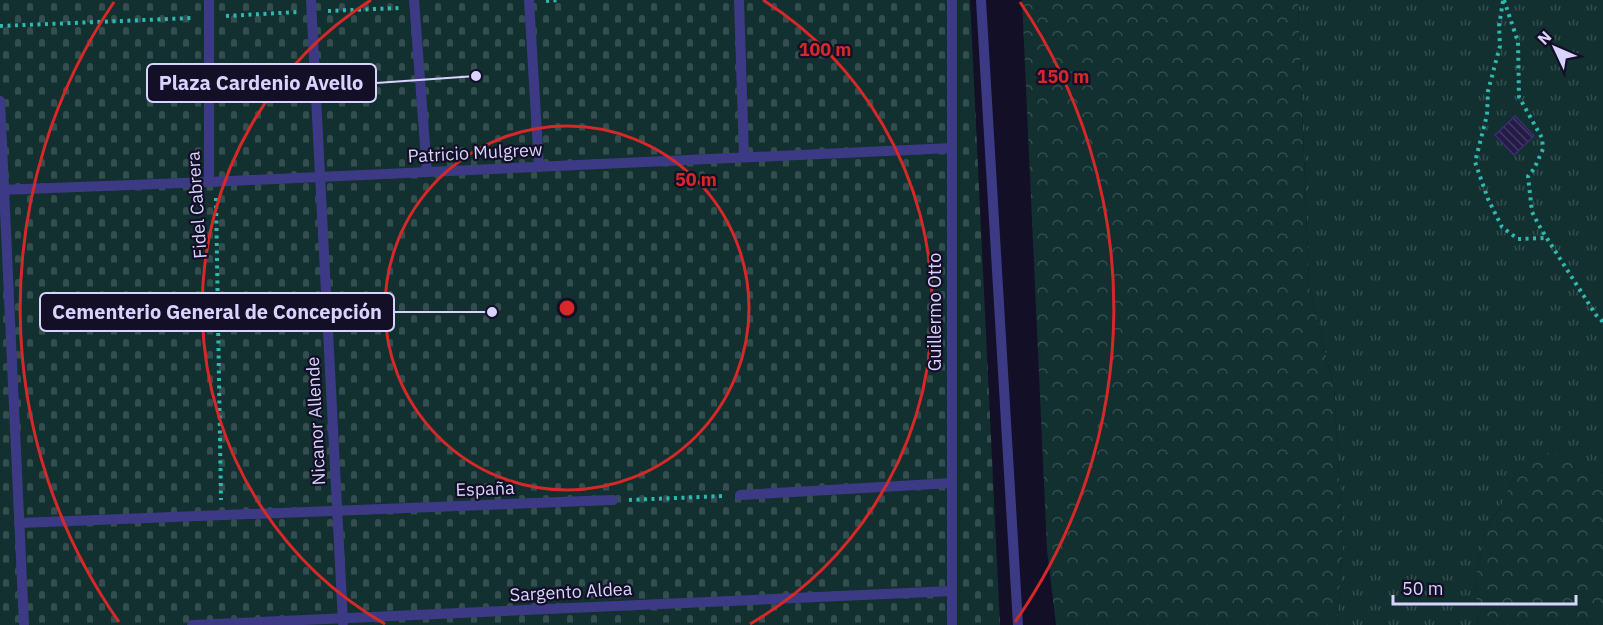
<svg xmlns="http://www.w3.org/2000/svg" width="1603" height="625" font-family="'IBM Plex Sans',sans-serif">
<style>
.grass{fill:url(#grass-tufts)}
.forest{fill:url(#forest-crowns)}
.cemetery{fill:url(#cemetery-stones)}
.building{fill:url(#building-back-hatch);stroke:#3b2d73;stroke-width:1.5}
.lines{fill:none;stroke-linecap:round;stroke-linejoin:round}
.path{stroke:#2fb8b0;stroke-width:4;stroke-dasharray:3 4.5;stroke-linecap:butt}
.lane{stroke:#3d3a85;stroke-width:10}
.ring{fill:none;stroke:#d62828;stroke-width:3}
.labels{text-anchor:middle;stroke-width:4.5;stroke-linejoin:round;paint-order:stroke}
.street-label{font-size:18px;fill:#d9d4ff;stroke:#130f26}
.centre{fill:#d62828;stroke:#130f26;stroke-width:3}
.ring-label{font-size:18px;text-anchor:middle;font-weight:bold;fill:#d62828;stroke:#130f26;stroke-width:4.5;stroke-linejoin:round;paint-order:stroke}
.leader{fill:none;stroke:#d9d4ff;stroke-width:2}
.callout-dot{fill:#d9d4ff;stroke:#130f26;stroke-width:2}
.callout{fill:#130f26;stroke:#d9d4ff;stroke-width:2}
.callout-label{font-size:20px;text-anchor:middle;font-weight:bold;fill:#d9d4ff}
</style>
<defs>
<pattern id="grass-tufts" width="24" height="20" patternUnits="userSpaceOnUse" patternTransform="scale(1.5)"><rect width="24" height="20" fill="#12302f"/><path d="M3 7l-1-3M5 7V3M7 7l1-3M15 17l-1-3M17 17v-4M19 17l1-3" fill="none" stroke="#344d4e"/></pattern>
<pattern id="forest-crowns" width="20" height="18" patternUnits="userSpaceOnUse" patternTransform="scale(1.5)"><rect width="20" height="18" fill="#12302f"/><path d="M2 6a3 3 0 1 1 6 0M12 15a3 3 0 1 1 6 0" fill="none" stroke="#344d4e"/></pattern>
<pattern id="cemetery-stones" width="16" height="16" patternUnits="userSpaceOnUse" patternTransform="scale(1.5)"><rect width="16" height="16" fill="#12302f"/><path d="M2 7V4a2 2 0 0 1 4 0v3zM10 15v-3a2 2 0 0 1 4 0v3z" fill="#344d4e"/></pattern>
<pattern id="building-back-hatch" width="6" height="6" patternUnits="userSpaceOnUse" patternTransform="scale(1.5)"><rect width="6" height="6" fill="#241b47"/><path d="M-1 5l2 2M0 0l6 6M5-1l2 2" fill="none" stroke="#433b63"/></pattern>
</defs>
<rect width="100%" height="100%" fill="#130f26"/>
<path class="grass" d="M1298,0H1603V472L1589,477L1515,473L1501,506L1486,528L1475,580L1478,625H1337L1343,542L1334,388L1309,286Z"/>
<g class="forest">
<path d="M1022,0H1298L1309,286L1334,388L1343,542L1337,625H1056L1047,550Z"/>
<path d="M1542,453L1567,455L1589,477L1603,472V625H1478L1475,580L1486,528L1501,506L1515,473Z"/>
</g>
<path class="cemetery" d="M0,0H970L1000,625H0Z"/>
<path class="building" d="M1515,116L1534,136L1514,155L1495,135Z"/>
<g class="lines">
<g class="path">
<path d="M1504,0L1518,42L1519,97L1542,138L1543,149L1534,169L1528,176L1532,212L1541,229L1596,315L1603,322"/>
<path d="M546,1L561,0"/>
<path d="M1503,1L1499,26L1500,46L1488,91L1487,115L1475,162L1488,199L1502,227L1518,239L1546,238"/>
<path d="M328,11L399,8"/>
<path d="M226,16L297,12"/>
<path d="M0,26L192,18"/>
<path d="M216,198L221,500"/>
<path d="M629,500L723,496"/>
</g>
<g class="lane">
<path d="M209,0V182"/>
<path d="M311,0L343,623"/>
<path d="M414,0L427,172"/>
<path d="M529,0L539,167"/>
<path d="M739,0L744,157"/>
<path d="M981,0L1018,625"/>
<path d="M0,101L24,625"/>
<path d="M0,190L209,182L952,148"/>
<path d="M740,495L952,483"/>
<path d="M19,523L613,500"/>
<path d="M192,625L952,591"/>
<path d="M952,625V0"/>
</g>
</g>
<g class="ring">
<circle cx="567" cy="308" r="182"/>
<path d="M385 624A365 365 0 0 1 371 0M763 0A365 365 0 0 1 750 624"/>
<path d="M119 622A547 547 0 0 1 114 2M1020 2A547 547 0 0 1 1015 622"/>
</g>
<g class="labels">
<g class="street-label">
<text transform="translate(475 153) rotate(-3)" y="6">Patricio Mulgrew</text>
<text transform="translate(197 205) rotate(-94)" y="6">Fidel Cabrera</text>
<text transform="translate(935 312) rotate(-90)" y="6">Guillermo Otto</text>
<text transform="translate(316 421) rotate(-93)" y="6">Nicanor Allende</text>
<text transform="translate(485 489) rotate(-2)" y="6">España</text>
<text transform="translate(571 592) rotate(-3)" y="6">Sargento Aldea</text>
</g>
</g>
<circle cx="567" cy="308" r="9" class="centre"/>
<g class="ring-label">
<text x="825" y="56">100 m</text>
<text x="1063" y="83">150 m</text>
<text x="696" y="186">50 m</text>
</g>
<path class="leader" d="M476 76L376 83M492 312L394 312"/>
<g class="callout-dot">
<circle cx="476" cy="76" r="6"/>
<circle cx="492" cy="312" r="6"/>
</g>
<g class="callout">
<rect x="147" y="64" width="229" height="38" rx="6"/>
<rect x="40" y="293" width="354" height="38" rx="6"/>
</g>
<g class="callout-label">
<text x="261" y="90">Plaza Cardenio Avello</text>
<text x="217" y="319">Cementerio General de Concepción</text>
</g>
<g transform="translate(1555 48) rotate(314)" stroke="#130f26" stroke-width="4.5" paint-order="stroke">
<path d="M0-4.5L10 22L0 15L-10 22Z" fill="#d9d4ff"/>
<text y="-9" font-size="16" font-weight="bold" text-anchor="middle" fill="#d9d4ff">N</text>
</g>
<path d="M1393 595v9h183v-9" fill="none" stroke="#d9d4ff" stroke-width="3"/>
<text x="1402" y="595" font-size="18" fill="#d9d4ff" stroke="#130f26" stroke-width="4.5" paint-order="stroke">50 m</text>
</svg>
